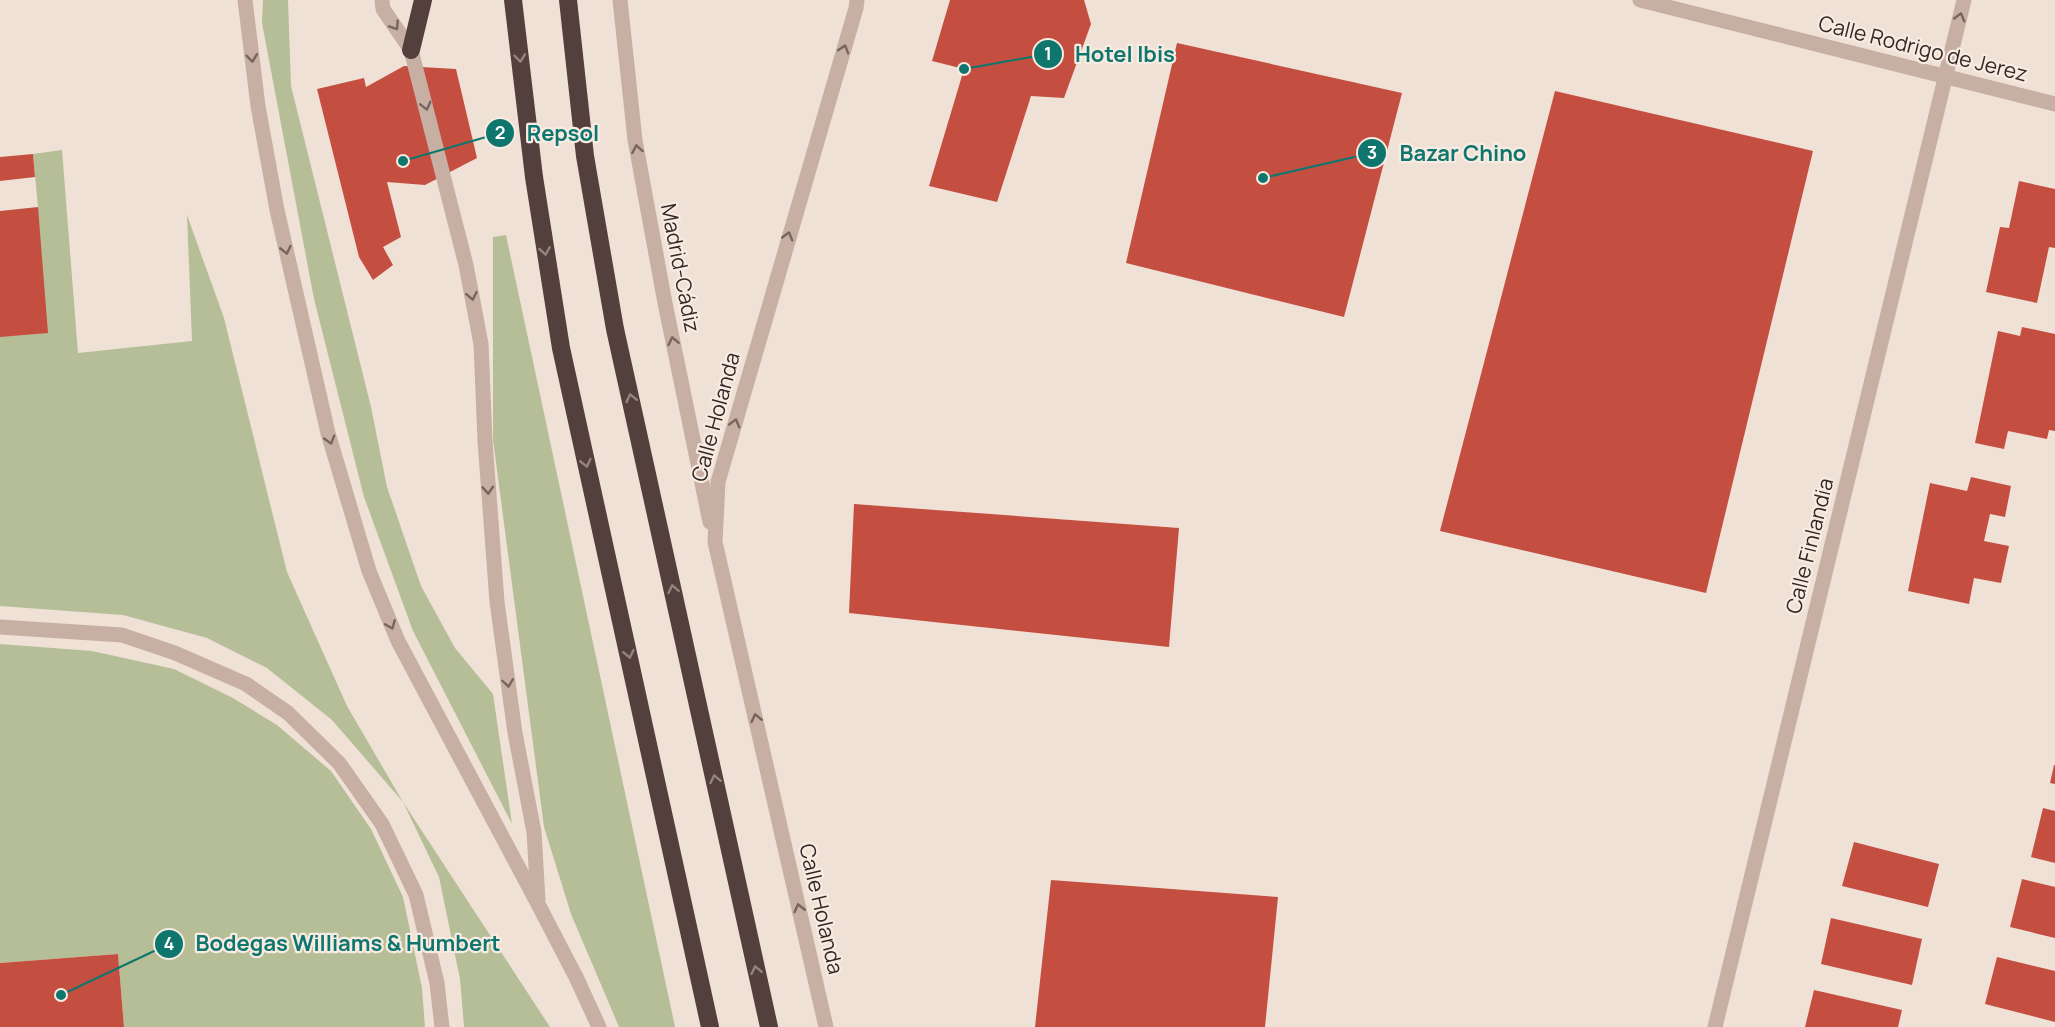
<svg xmlns="http://www.w3.org/2000/svg" width="2055" height="1027" font-family="Manrope,sans-serif">
<style>
.green{fill:#b6be97}
.building{fill:#c44f41}
.lines{fill:none;stroke-linecap:round;stroke-linejoin:round}
.minor{stroke:#c7afa3;stroke-width:15}
.highway{stroke:#53403c;stroke-width:18}
.oneway{stroke:#76645e}
.oneway2{stroke:#95847e}
.labels{text-anchor:middle;stroke-width:4.5;stroke-linejoin:round;paint-order:stroke}
.street-label{font-size:21px;fill:#332725;stroke:#f8ebe2}
.leader{fill:none;stroke:#0f766e;stroke-width:2}
.callout-dot{fill:#0f766e;stroke:#f8ebe2;stroke-width:2}
.mark-label{font-size:18px;text-anchor:middle;font-weight:bold;fill:#fff}
.callout-label{font-size:22px;text-anchor:middle;font-weight:bold;fill:#0f766e;stroke:#f8ebe2;stroke-width:4.5;stroke-linejoin:round;paint-order:stroke}
</style>
<rect width="100%" height="100%" fill="#f0e1d7"/>
<g class="green">
<path d="M263,0H288L291,86L371,407L387,487L421,586L455,648L493,694L512,824L413,631L364,497L314,299L262,23Z"/>
<path d="M62,150L78,353L192,341L187,215L224,318L287,572L347,706L403,802L550,1027H464L460,979L439,877L403,802L332,720L267,668L207,638L123,615L0,606V337L38,207L33,154Z"/>
<path d="M506,235L675,1027H619L571,914L544,827L493,440V237Z"/>
<path d="M0,644L92,651L174,669L233,698L277,725L331,771L371,829L403,897L422,988L425,1027H124L118,954L0,963Z"/>
</g>
<g class="building">
<path d="M950,0H1084L1091,24L1064,98L1031,96L997,202L929,186L964,69L932,61Z"/>
<path d="M1177,43L1402,93L1344,317L1126,263Z"/>
<path d="M404,66L456,69L477,158L425,185L387,182L401,237L383,247L393,265L373,280L359,257L317,89L364,78L366,87Z"/>
<path d="M1555,91L1813,151L1706,593L1440,531Z"/>
<path d="M33,154L35,177L0,181V157Z"/>
<path d="M2019,181L2055,189V248L2049,247L2037,303L1986,292L2000,227L2009,228Z"/>
<path d="M38,207L48,333L0,337V211Z"/>
<path d="M2022,327L2055,334V431L2049,430L2047,439L2008,431L2004,449L1975,443L1998,331L2020,336Z"/>
<path d="M1971,477L2011,486L2005,517L1990,514L1984,541L2009,546L2001,583L1974,578L1969,604L1908,591L1930,483L1967,491Z"/>
<path d="M854,504L1179,528L1169,647L849,613Z"/>
<path d="M2054,765H2055V784L2050,783Z"/>
<path d="M2043,808L2055,811V863L2031,857Z"/>
<path d="M1854,842L1939,864L1928,907L1842,886Z"/>
<path d="M2022,879L2055,887V938L2010,927Z"/>
<path d="M1051,880L1278,897L1265,1027H1035Z"/>
<path d="M1831,918L1922,939L1912,985L1821,964Z"/>
<path d="M118,954L124,1027H0V963Z"/>
<path d="M1997,957L2055,971V1022L1985,1004Z"/>
<path d="M1814,990L1902,1010L1898,1027H1805Z"/>
</g>
<g class="lines">
<g class="minor">
<path d="M245,0L258,106L277,210L328,433L369,571L398,641L538,904L576,977L599,1027"/>
<path d="M382,0L383,9L411,50L466,265L481,344L485,441L497,602L515,733L534,832L538,900"/>
<path d="M620,0L635,140L665,303L710,522"/>
<path d="M1640,0L2055,104"/>
<path d="M0,627L122,635L175,653L246,684L288,713L339,763L382,824L416,895L437,983L442,1027"/>
<path d="M826,1027L715,542L718,482L856,8L857,0"/>
<path d="M1715,1027L1964,0"/>
</g>
<g class="highway">
<path d="M513,0L534,177L561,348L710,1027"/>
<path d="M568,0L585,156L615,329L769,1027"/>
<path d="M411,50L423,0"/>
</g>
</g>
<defs><path id="oneway-chevron" d="M-2-3.5L2.5 0L-2 3.5" fill="none" stroke-width="1.6" stroke-linecap="round" stroke-linejoin="round" transform="scale(1.5)"/></defs>
<g class="oneway">
<use href="#oneway-chevron" transform="translate(1960 17) rotate(-75)"/>
<use href="#oneway-chevron" transform="translate(395 26) rotate(56)"/>
<use href="#oneway-chevron" transform="translate(844 49) rotate(-73)"/>
<use href="#oneway-chevron" transform="translate(252 58) rotate(83)"/>
<use href="#oneway-chevron" transform="translate(426 106) rotate(76)"/>
<use href="#oneway-chevron" transform="translate(637 149) rotate(-100)"/>
<use href="#oneway-chevron" transform="translate(788 236) rotate(-74)"/>
<use href="#oneway-chevron" transform="translate(286 250) rotate(77)"/>
<use href="#oneway-chevron" transform="translate(472 296) rotate(79)"/>
<use href="#oneway-chevron" transform="translate(673 341) rotate(-102)"/>
<use href="#oneway-chevron" transform="translate(735 423) rotate(-74)"/>
<use href="#oneway-chevron" transform="translate(330 440) rotate(74)"/>
<use href="#oneway-chevron" transform="translate(488 490) rotate(86)"/>
<use href="#oneway-chevron" transform="translate(391 625) rotate(67)"/>
<use href="#oneway-chevron" transform="translate(508 683) rotate(82)"/>
<use href="#oneway-chevron" transform="translate(756 718) rotate(-103)"/>
<use href="#oneway-chevron" transform="translate(799 908) rotate(-103)"/>
</g>
<g class="oneway2">
<use href="#oneway-chevron" transform="translate(520 58) rotate(83)"/>
<use href="#oneway-chevron" transform="translate(545 251) rotate(81)"/>
<use href="#oneway-chevron" transform="translate(631 398) rotate(-103)"/>
<use href="#oneway-chevron" transform="translate(586 463) rotate(77)"/>
<use href="#oneway-chevron" transform="translate(673 589) rotate(-102)"/>
<use href="#oneway-chevron" transform="translate(629 654) rotate(78)"/>
<use href="#oneway-chevron" transform="translate(715 779) rotate(-102)"/>
<use href="#oneway-chevron" transform="translate(756 970) rotate(-102)"/>
</g>
<g class="labels">
<g class="street-label">
<text transform="translate(1923 49) rotate(14)" y="7">Calle Rodrigo de Jerez</text>
<text transform="translate(680 268) rotate(79)" y="7">Madrid-Cádiz</text>
<text transform="translate(716 417) rotate(-75)" y="7">Calle Holanda</text>
<text transform="translate(1810 546) rotate(-76)" y="7">Calle Finlandia</text>
<text transform="translate(821 909) rotate(77)" y="7">Calle Holanda</text>
</g>
</g>
<path class="leader" d="M964 69L1048 54M403 161L500 133M1263 178L1372 153M61 995L169 944"/>
<g class="callout-dot">
<circle cx="964" cy="69" r="6"/>
<circle cx="403" cy="161" r="6"/>
<circle cx="1263" cy="178" r="6"/>
<circle cx="61" cy="995" r="6"/>
<circle cx="1048" cy="54" r="15"/>
<circle cx="500" cy="133" r="15"/>
<circle cx="1372" cy="153" r="15"/>
<circle cx="169" cy="944" r="15"/>
</g>
<g class="mark-label">
<text x="1048" y="60">1</text>
<text x="500" y="139">2</text>
<text x="1372" y="159">3</text>
<text x="169" y="950">4</text>
</g>
<g class="callout-label">
<text x="1125" y="62">Hotel Ibis</text>
<text x="563" y="141">Repsol</text>
<text x="1463" y="161">Bazar Chino</text>
<text x="348" y="951">Bodegas Williams &amp; Humbert</text>
</g>
</svg>
